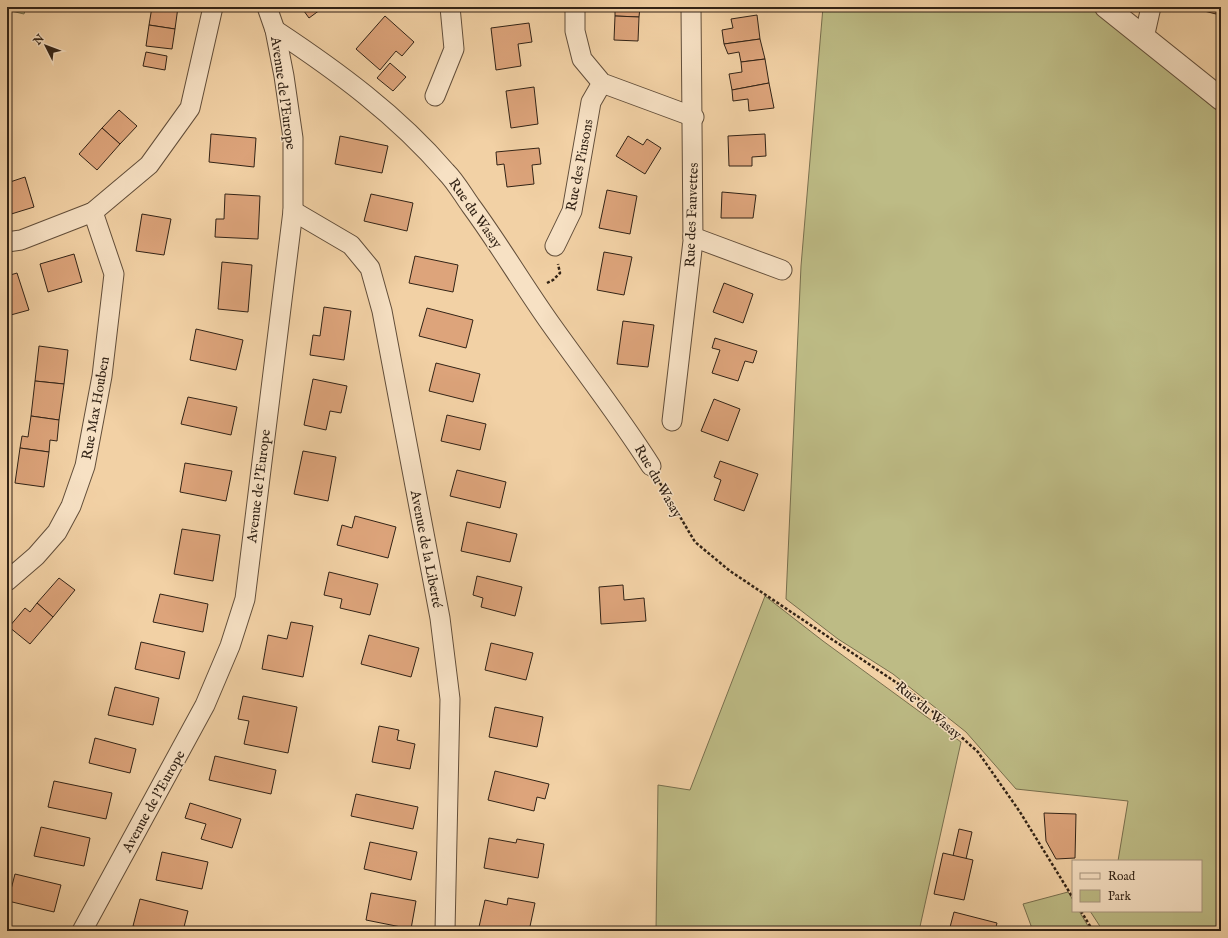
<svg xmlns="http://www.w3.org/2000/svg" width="1228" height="938" font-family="'IM FELL English',serif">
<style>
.green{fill:#bdbb85;stroke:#786f4e}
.building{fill:#dda47b;stroke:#322316}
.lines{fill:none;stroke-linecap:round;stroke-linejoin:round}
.minor-casing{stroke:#624e3a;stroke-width:21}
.tertiary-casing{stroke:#624e3a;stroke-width:24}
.path{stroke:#322316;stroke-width:2.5;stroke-dasharray:3 2;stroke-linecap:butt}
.minor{stroke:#f7e1c4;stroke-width:19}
.tertiary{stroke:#f7e1c4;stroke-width:22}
.labels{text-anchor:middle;stroke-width:3;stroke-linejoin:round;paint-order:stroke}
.street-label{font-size:14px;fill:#322316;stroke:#f7e1c4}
</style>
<rect width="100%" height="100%" fill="#f2d1a5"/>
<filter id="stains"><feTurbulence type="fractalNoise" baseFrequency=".005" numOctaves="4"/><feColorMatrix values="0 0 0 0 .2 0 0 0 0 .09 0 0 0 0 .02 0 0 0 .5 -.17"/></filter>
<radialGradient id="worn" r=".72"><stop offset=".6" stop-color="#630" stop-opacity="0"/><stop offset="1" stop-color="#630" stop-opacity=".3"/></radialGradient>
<g class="green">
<path d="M7,7H26L24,14L7,10Z"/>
<path d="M823,7H1091L1221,114V931H1103L1090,911H1201V861H1118L1128,801L1016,789L966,732L893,674L838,639L786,599L801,266Z"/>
<path d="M765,596L823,641L961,742L919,931H656L658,785L690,790Z"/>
<path d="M1068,892L1073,900V911H1079L1091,931H1033L1023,904Z"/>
</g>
<g class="building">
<path d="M152,7H178L175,29L149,25Z"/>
<path d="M301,7H324L309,18Z"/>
<path d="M615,7H640L639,17L615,16Z"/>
<path d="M1188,7H1217L1216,14Z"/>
<path d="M757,15L760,39L724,44L722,30L733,28L731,19Z"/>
<path d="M385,16L414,42L402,56L396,51L380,70L356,49Z"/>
<path d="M615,16L639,17L638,41L614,40Z"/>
<path d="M529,23L532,42L518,44L521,66L496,70L491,28Z"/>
<path d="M149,25L175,29L172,49L146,46Z"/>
<path d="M760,39L765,59L741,62L739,52L728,54L724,44Z"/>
<path d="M146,52L167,56L165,70L143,66Z"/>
<path d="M765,59L769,83L732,90L729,74L742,72L741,62Z"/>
<path d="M390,63L406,77L393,91L377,78Z"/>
<path d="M769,83L774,108L749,111L748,99L733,101L732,90Z"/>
<path d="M534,87L538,124L511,128L506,91Z"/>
<path d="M119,110L137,126L120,144L102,128Z"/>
<path d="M102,128L120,144L97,170L79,154Z"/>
<path d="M211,134L256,138L254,167L209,162Z"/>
<path d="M765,134L766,156L752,157V166H729L728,136Z"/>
<path d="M340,136L388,146L382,173L335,164Z"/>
<path d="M628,136L643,145L647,139L661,148L645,174L616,156Z"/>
<path d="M539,148L541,164L532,165L534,184L507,187L504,164L497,165L496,152Z"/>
<path d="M25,177L34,207L8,215L7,183Z"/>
<path d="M607,190L637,196L630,234L599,228Z"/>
<path d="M722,192L756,195L753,218H721Z"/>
<path d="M225,194L260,196L258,239L215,237L216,219H224Z"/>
<path d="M371,194L413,203L407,231L364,221Z"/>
<path d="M142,214L171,219L164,255L136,251Z"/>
<path d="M604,252L632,257L624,295L597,290Z"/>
<path d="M74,254L82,282L48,292L40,264Z"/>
<path d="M415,256L458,265L453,292L409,283Z"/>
<path d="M222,262L252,265L248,312L218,309Z"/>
<path d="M17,273L29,310L7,316V276Z"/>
<path d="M724,283L753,294L743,323L713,312Z"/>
<path d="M324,307L351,311L344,360L310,355L313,335L320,336Z"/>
<path d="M427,308L473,320L466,348L419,336Z"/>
<path d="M623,321L654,325L648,367L617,364Z"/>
<path d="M196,329L243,340L236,370L190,360Z"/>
<path d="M715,338L757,351L753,363L745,361L738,381L712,373L720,350L712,348Z"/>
<path d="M39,346L68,350L64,384L35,381Z"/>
<path d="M436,363L480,374L473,402L429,391Z"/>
<path d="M313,379L347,386L341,413L330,411L326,430L304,425Z"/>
<path d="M35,381L64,384L59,420L31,416Z"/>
<path d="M188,397L237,407L231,435L181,424Z"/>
<path d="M714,399L740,409L728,441L701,431Z"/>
<path d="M447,415L486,424L480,450L441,441Z"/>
<path d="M31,416L59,420L57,441L50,440L49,452L20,448L22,436L28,437Z"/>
<path d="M20,448L49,452L44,487L15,483Z"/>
<path d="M303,451L336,457L328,501L294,494Z"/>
<path d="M720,461L758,474L744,511L714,500L721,480L714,477Z"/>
<path d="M185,463L232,471L226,501L180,492Z"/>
<path d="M457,470L506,482L500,508L450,496Z"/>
<path d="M355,516L396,527L388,558L337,545L342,525L352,528Z"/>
<path d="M7,519L12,524L7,529Z"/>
<path d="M467,522L517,534L510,562L461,551Z"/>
<path d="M182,529L220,535L213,581L174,574Z"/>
<path d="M329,572L378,584L370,615L340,608L342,599L324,595Z"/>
<path d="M477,576L522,587L515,616L481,607L483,598L473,595Z"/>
<path d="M59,578L75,590L53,617L37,603Z"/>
<path d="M623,585L624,600L644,598L646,621L601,624L599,587Z"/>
<path d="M160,594L208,604L203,632L153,622Z"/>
<path d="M37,603L53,617L30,644L9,627L25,608L30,612Z"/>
<path d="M291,622L313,626L303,677L262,669L268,635L287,639Z"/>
<path d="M369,635L419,648L411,677L361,664Z"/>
<path d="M141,642L185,652L179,679L135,669Z"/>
<path d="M491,643L533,653L526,680L485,670Z"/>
<path d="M115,687L159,698L153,725L108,715Z"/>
<path d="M243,696L297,707L288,753L244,744L249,721L238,719Z"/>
<path d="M495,707L543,717L537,747L489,737Z"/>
<path d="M379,726L399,730L397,740L415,744L410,769L372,762Z"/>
<path d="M95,738L136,749L130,773L89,763Z"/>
<path d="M215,756L276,770L271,794L209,780Z"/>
<path d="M495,771L549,784L545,799L537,797L534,811L488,800Z"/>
<path d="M54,781L112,793L106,819L48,807Z"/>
<path d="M356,794L418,807L413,829L351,816Z"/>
<path d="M190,803L241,819L232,848L201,839L206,824L185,818Z"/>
<path d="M1044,813L1076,814L1075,858L1056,859L1046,841Z"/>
<path d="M41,827L90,838L84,866L34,856Z"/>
<path d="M959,829L972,832L966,859L953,856Z"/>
<path d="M489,838L516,843L517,839L544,844L538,878L484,868Z"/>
<path d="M370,842L417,852L411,880L364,869Z"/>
<path d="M162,852L208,862L202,889L156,880Z"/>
<path d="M943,853L973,860L964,900L934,894Z"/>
<path d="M15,874L61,885L54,912L8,901Z"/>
<path d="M371,893L416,901L411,929L366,920Z"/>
<path d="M508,898L535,903L529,931H497L479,927L485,900L507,905Z"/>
<path d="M140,899L188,911L183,931H154L133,926Z"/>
<path d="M954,912L997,923L995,931H949Z"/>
</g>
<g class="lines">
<g class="minor-casing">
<g id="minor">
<path d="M575,7V31L582,59L602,83L694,117"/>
<path d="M275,30C337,71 397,115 446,172C456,182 463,195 471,206C499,244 523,285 550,323C584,371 620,417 651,466"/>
<path d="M1144,38L1151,7"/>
<path d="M435,96L454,49L450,7"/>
<path d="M293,211L351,245L370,268L382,311L440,618L450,699L445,931"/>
<path d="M693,237L782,270"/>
<path d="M7,242L21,240L93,212L149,165L190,108L213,7"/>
<path d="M555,246L572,211L591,102L602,83"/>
<path d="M672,421L693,241L691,7"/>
<path d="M7,581L36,556L57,532L71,506L85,466L102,376L114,274L93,212"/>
<path d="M82,931L205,705L230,646L245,599L293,211V138L284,76L275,30L267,7"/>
</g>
</g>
<g class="tertiary-casing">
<path id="tertiary" d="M1106,7L1221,99"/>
</g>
<g class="path">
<path d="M547,283L553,280L560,273L558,264"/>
<path d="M660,483L695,542L730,571L912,693L978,752L1020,812L1073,898"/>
<path d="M1081,911L1093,931"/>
</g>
<use href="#minor" class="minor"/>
<use href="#tertiary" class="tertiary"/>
</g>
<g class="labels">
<g class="street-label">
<text transform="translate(284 93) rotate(82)" y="5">Avenue de l'Europe</text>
<text transform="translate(579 165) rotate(-79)" y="5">Rue des Pinsons</text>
<text transform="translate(476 213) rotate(55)" y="5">Rue du Wasay</text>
<text transform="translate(691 215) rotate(-88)" y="5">Rue des Fauvettes</text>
<text transform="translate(95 408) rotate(-80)" y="5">Rue Max Houben</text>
<text transform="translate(659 481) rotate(60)" y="5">Rue du Wasay</text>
<text transform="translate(258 486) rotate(-83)" y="5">Avenue de l'Europe</text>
<text transform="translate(427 549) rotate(79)" y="5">Avenue de la Liberté</text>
<text transform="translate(929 710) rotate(40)" y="5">Rue du Wasay</text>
<text transform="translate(153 801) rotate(-61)" y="5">Avenue de l'Europe</text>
</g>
</g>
<rect width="1228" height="938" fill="none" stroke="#f2d1a5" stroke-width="24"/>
<rect x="8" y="8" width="1212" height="922" fill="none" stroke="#322316" stroke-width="2"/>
<rect x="12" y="12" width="1204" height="914" fill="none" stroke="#322316"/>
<rect x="1072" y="860" width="130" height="52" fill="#f7e1c4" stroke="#a8957e"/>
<rect x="1080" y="873" width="20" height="6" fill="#f7e1c4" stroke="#a8957e"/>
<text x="1108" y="880" font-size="12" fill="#322316">Road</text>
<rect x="1080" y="890" width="20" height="12" fill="#bdbb85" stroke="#a8957e"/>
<text x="1108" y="900" font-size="12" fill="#322316">Park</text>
<g transform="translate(46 46) rotate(312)" stroke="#f7e1c4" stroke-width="3" paint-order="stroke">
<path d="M0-3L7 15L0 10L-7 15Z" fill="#322316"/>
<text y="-6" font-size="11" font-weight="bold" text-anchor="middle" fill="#322316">N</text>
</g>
<rect width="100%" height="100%" filter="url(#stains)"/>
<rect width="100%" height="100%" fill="url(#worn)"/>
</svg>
